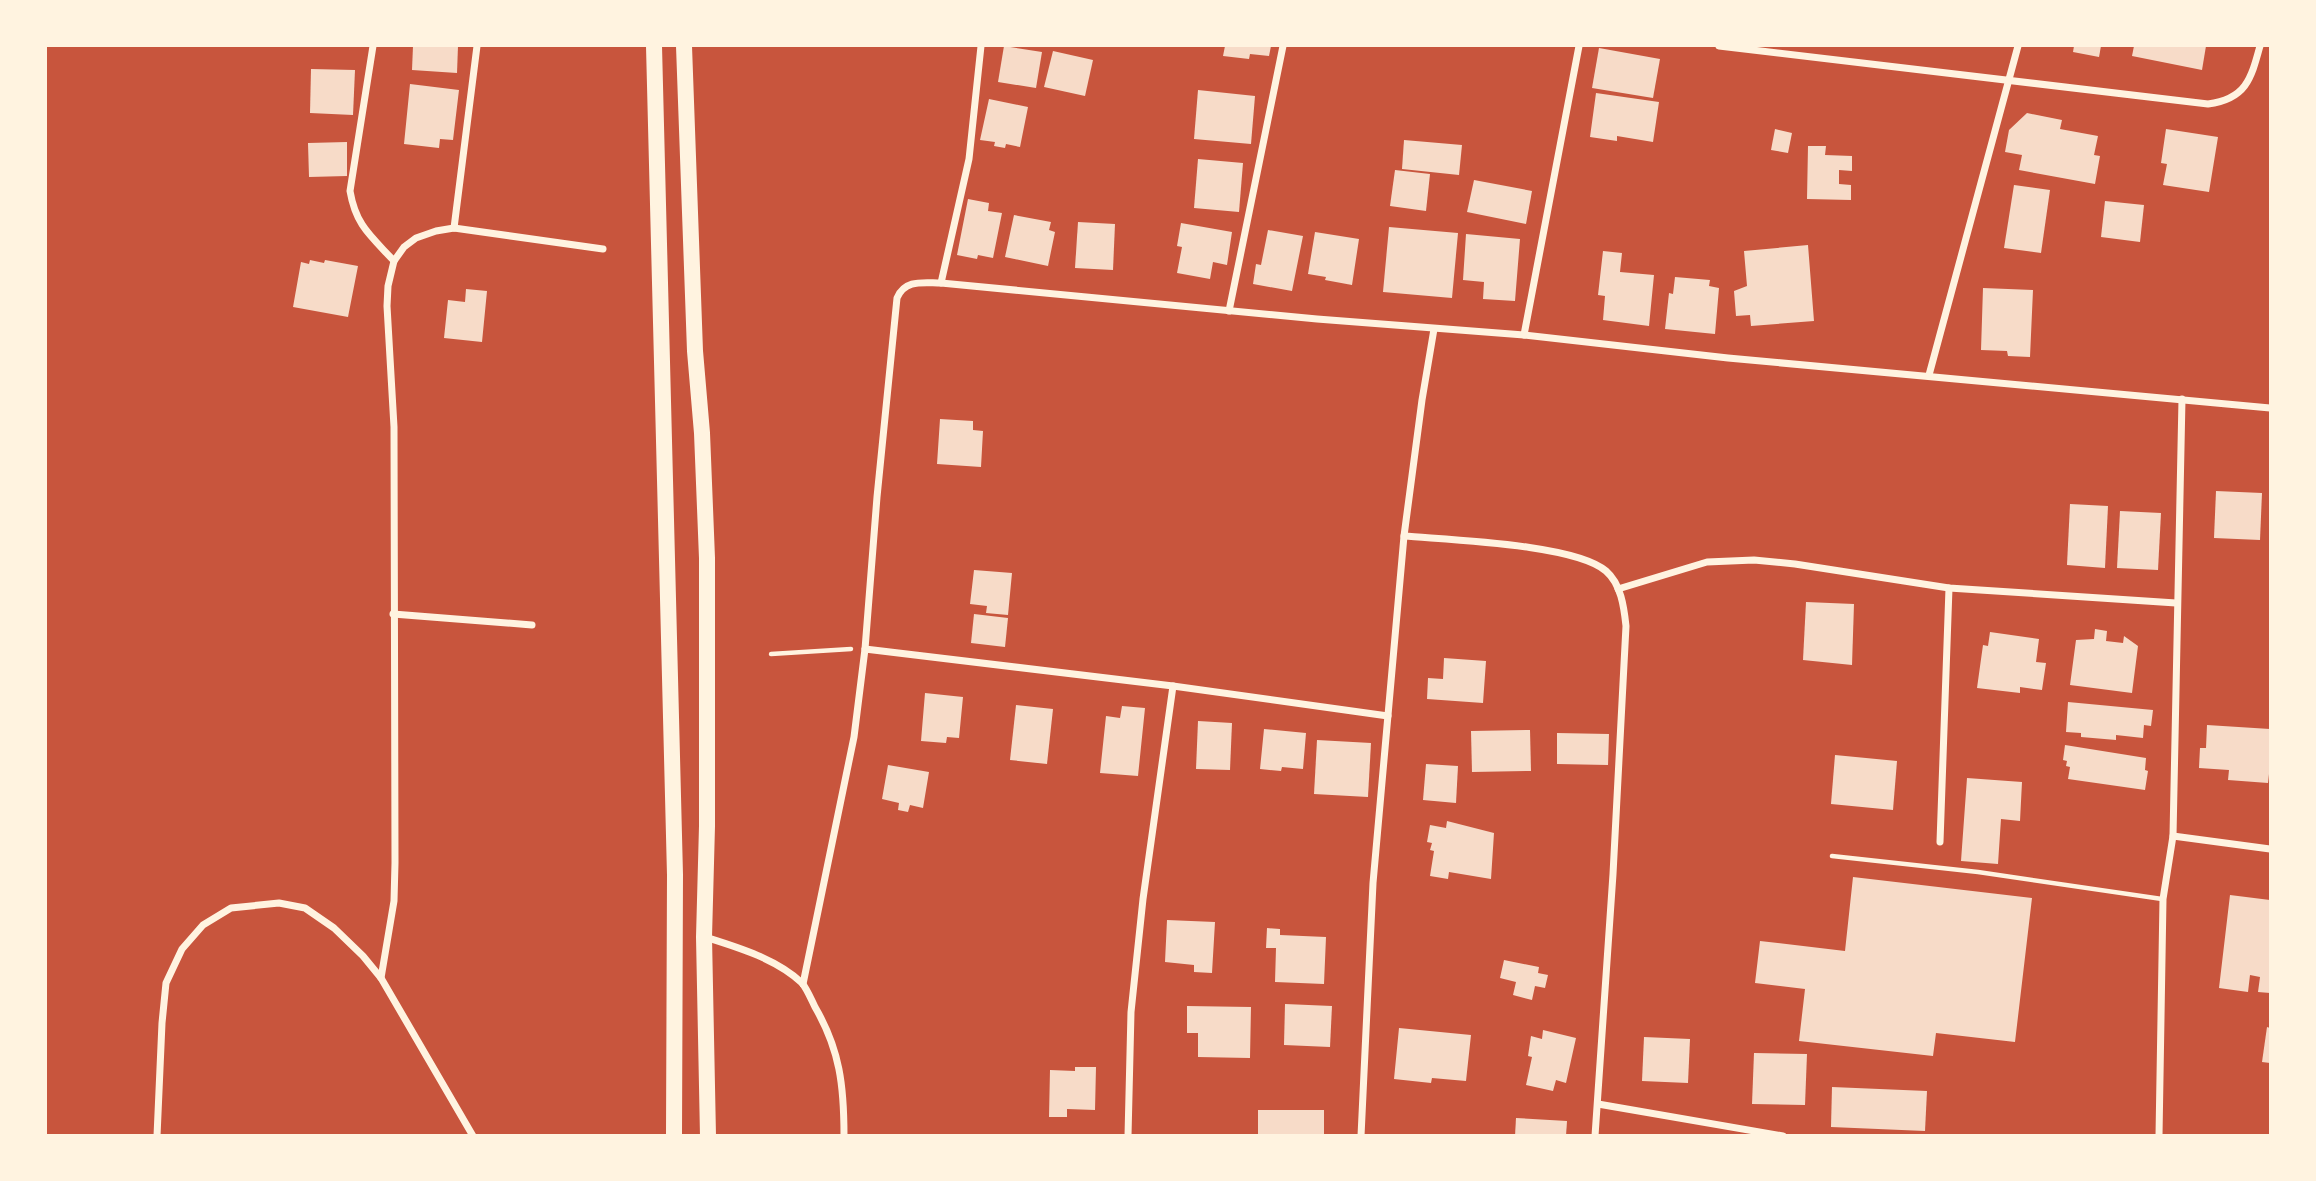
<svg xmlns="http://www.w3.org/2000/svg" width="2316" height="1181" font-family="'PT Sans',sans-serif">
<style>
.building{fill:#f7dbc8}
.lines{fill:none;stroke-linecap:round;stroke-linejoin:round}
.path{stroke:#fff3e0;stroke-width:4.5}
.service{stroke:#fff3e0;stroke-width:4.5}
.minor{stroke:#fff3e0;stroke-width:7}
.trunk{stroke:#fff3e0;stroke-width:16}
</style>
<rect width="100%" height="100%" fill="#c8553d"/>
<g class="building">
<path d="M413,46H458L457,73L412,70Z"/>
<path d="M1004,46L1042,52L1036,88L998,82Z"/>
<path d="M1225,46H1271L1269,56L1250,54L1249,59L1223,56Z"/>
<path d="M2074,46H2101L2099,57L2073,52Z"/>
<path d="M2134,46H2206L2202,70L2132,56Z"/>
<path d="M1599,48L1660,59L1653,98L1592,88Z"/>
<path d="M1053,51L1093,60L1085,96L1044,87Z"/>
<path d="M311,69L355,70L353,115L310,113Z"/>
<path d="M410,84L459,90L453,140L440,139L439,148L404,144Z"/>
<path d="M1198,90L1255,96L1251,144L1194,139Z"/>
<path d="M1596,93L1659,102L1653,142L1617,136V141L1590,137Z"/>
<path d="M989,99L1028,107L1020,147L1006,144L1005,148L994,146L995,142L980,140Z"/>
<path d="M2027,113L2062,120L2060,129L2098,136L2094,155L2100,156L2095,184L2019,170L2022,155L2005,152L2009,130Z"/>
<path d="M1775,129L1792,133L1788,153L1771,150Z"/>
<path d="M2166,129L2218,137L2209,192L2163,185L2167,164L2161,163Z"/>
<path d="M1404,140L1462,145L1459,175L1402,169Z"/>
<path d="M347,142V176L309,177L308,143Z"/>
<path d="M1808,146H1826L1825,155L1852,156V171L1839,170V184L1851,185V200L1807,199Z"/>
<path d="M1198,159L1243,163L1239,212L1194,208Z"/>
<path d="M1395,170L1430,174L1426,211L1390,206Z"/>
<path d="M1474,180L1532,191L1526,224L1467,212Z"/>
<path d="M2014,185L2050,190L2041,253L2004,248Z"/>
<path d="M968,199L989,203L988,211L1002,213L993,258L978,255L977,259L957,255Z"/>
<path d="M2105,201L2144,205L2140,242L2101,237Z"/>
<path d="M1014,215L1051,222L1049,230L1055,232L1048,266L1005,257Z"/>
<path d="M1078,222L1115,224L1113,270L1075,268Z"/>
<path d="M1181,223L1232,232L1227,265L1213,262L1210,279L1177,273L1182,247L1177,246Z"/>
<path d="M1389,227L1458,233L1452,298L1383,292Z"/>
<path d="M1268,230L1303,236L1292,291L1253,284L1256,264L1261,265Z"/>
<path d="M1315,232L1359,239L1352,285L1325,280L1326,277L1308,274Z"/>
<path d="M1466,234L1520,239L1515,301L1483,299L1484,282L1463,280Z"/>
<path d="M1808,245L1814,321L1751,326L1750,315L1736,316L1734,291L1747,286L1744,251Z"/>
<path d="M1603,251L1622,253L1620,272L1654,275L1649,326L1603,320L1605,296L1598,295Z"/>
<path d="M310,260L324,263L325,260L358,266L348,317L293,307L301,262L309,264Z"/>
<path d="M1675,277L1710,280L1709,286L1719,288L1715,334L1665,329L1669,293L1673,294Z"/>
<path d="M1983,288L2033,290L2030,357L2008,356L2007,351L1981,350Z"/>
<path d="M466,289L487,291L482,342L444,338L448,300L465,302Z"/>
<path d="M940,419L973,421V430L983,431L981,467L937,464Z"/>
<path d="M2216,491L2262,493L2260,540L2214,538Z"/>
<path d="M2070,504L2108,506L2105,568L2067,565Z"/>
<path d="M2120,511L2161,513L2158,570L2117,568Z"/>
<path d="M974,570L1012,573L1008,615L986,613L987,606L970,604Z"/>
<path d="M1806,602L1854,604L1852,665L1803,660Z"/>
<path d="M974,614L1008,618L1005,647L971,643Z"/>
<path d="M2095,629L2107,631L2106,641L2123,643L2124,636L2138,646L2132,693L2070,685L2076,640L2094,639Z"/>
<path d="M1990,632L2039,639L2036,662L2046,663L2042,690L2020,687V693L1977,688L1983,645L1988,646Z"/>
<path d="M1444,658L1486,661L1483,703L1427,699L1428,678L1443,679Z"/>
<path d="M925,693L963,697L959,738L947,737L946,743L921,741Z"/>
<path d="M2068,702L2153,710L2151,726L2144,725L2143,738L2116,735V740L2081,737V733L2066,732Z"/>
<path d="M1016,705L1053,709L1047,764L1010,760Z"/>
<path d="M1122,706L1145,708L1138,776L1100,773L1106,716L1120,718Z"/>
<path d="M1198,721L1232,723L1230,770L1196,769Z"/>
<path d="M2207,725L2270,729V774H2269L2268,783L2228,780L2229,770L2199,768L2200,748H2206Z"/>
<path d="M1264,729L1306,733L1303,769L1282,767L1281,771L1260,769Z"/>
<path d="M1530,730L1531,771L1472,772L1471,731Z"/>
<path d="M1557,733L1609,734L1608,765L1557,764Z"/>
<path d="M1317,740L1371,743L1368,797L1314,794Z"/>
<path d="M2065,745L2146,758L2145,770L2148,771L2145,790L2068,779L2070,767L2066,766L2067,761L2063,760Z"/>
<path d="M1835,755L1897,761L1893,810L1831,804Z"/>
<path d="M1426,764L1458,766L1456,803L1423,800Z"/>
<path d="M888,765L929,772L923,808L910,805L908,812L898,810L899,803L882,799Z"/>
<path d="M1967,778L2022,782L2020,821L2001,819L1998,864L1961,861Z"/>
<path d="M1447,821L1494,833L1491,879L1449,872L1448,879L1430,876L1434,851L1430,850L1432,843L1427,842L1430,825L1446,828Z"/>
<path d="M1853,877L2032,898L2015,1042L1936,1033L1933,1056L1799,1041L1805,989L1755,983L1760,941L1845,951Z"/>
<path d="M2230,895L2270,900V993L2258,992L2260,977L2250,975L2248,992L2219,988Z"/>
<path d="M1167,920L1215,922L1212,973L1194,972V965L1165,962Z"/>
<path d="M1267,928L1280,929V935L1326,937L1324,984L1275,982L1276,948H1266Z"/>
<path d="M1504,960L1539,967L1538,973L1548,975L1545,988L1535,986L1532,1000L1513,995L1516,982L1500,978Z"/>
<path d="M1285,1004L1332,1006L1330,1047L1284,1045Z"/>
<path d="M1187,1006L1251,1007L1250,1058L1198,1057V1033H1187Z"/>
<path d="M2267,1027L2270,1028V1063L2262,1062Z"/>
<path d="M1399,1028L1471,1035L1466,1081L1432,1078L1431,1083L1394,1079Z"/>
<path d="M1543,1030L1576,1038L1566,1083L1556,1080L1553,1091L1526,1085L1532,1057L1528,1056L1531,1036L1542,1039Z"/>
<path d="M1644,1037L1690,1039L1688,1083L1642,1081Z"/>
<path d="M1754,1053L1807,1054L1805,1105L1752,1104Z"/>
<path d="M1075,1067H1096L1095,1110L1067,1109V1117H1049L1050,1070L1075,1071Z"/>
<path d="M1832,1087L1927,1091L1925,1131L1831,1127Z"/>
<rect x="1258" y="1110" width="66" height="26"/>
<path d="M1516,1118L1567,1121L1566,1136H1515Z"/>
</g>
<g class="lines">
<path class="path" d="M771,654L851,649"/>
<path class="service" d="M1832,856L1978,872L2162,899"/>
<g class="minor">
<path d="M373,46L350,191C356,226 371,236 394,261"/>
<path d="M1719,46L2208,104C2246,99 2251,79 2260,46"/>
<path d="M454,228L477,46"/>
<path d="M941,283L969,159L981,46"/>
<path d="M1229,311L1283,46"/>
<path d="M1524,335L1579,46"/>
<path d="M1929,375L2018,46"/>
<path d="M1404,536C1449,540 1575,544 1606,571C1621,584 1624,607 1626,626L1613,874L1595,1136"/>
<path d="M1618,589L1707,562L1754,560L1795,564L1949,588L2176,603"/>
<path d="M393,614L532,625"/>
<path d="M865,649L1173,686L1388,716"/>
<path d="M2173,836L2270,849"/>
<path d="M1940,842L1949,588"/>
<path d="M705,937C737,947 777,959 802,983C807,989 811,999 815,1007C840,1050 844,1086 844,1136"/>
<path d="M381,978L394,901L395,863L394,427L387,306L388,286L394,261L404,247L416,238L436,231L454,228L603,249"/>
<path d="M803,984L854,737L865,649L877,497L897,298C905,279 923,283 941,283L1317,319L1524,335L1728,358L2270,408"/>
<path d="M1598,1104L1783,1136"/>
<path d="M157,1136L162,1023L166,983L182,949L203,925L231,908L279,903L305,908L334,928L363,956L381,978L473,1136"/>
<path d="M1128,1136L1131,1012L1143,899L1173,686"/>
<path d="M1361,1136L1373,883L1404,536L1422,400L1434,329"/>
<path d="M2159,1136L2163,899L2173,836L2182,399"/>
</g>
<g class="trunk">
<path d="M654,46L675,875L674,1136"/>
<path d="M684,46L695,351L702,433L707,558V826L704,937L708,1136"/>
</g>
</g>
<rect width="2316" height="1181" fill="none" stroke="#fff3e0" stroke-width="94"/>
</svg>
